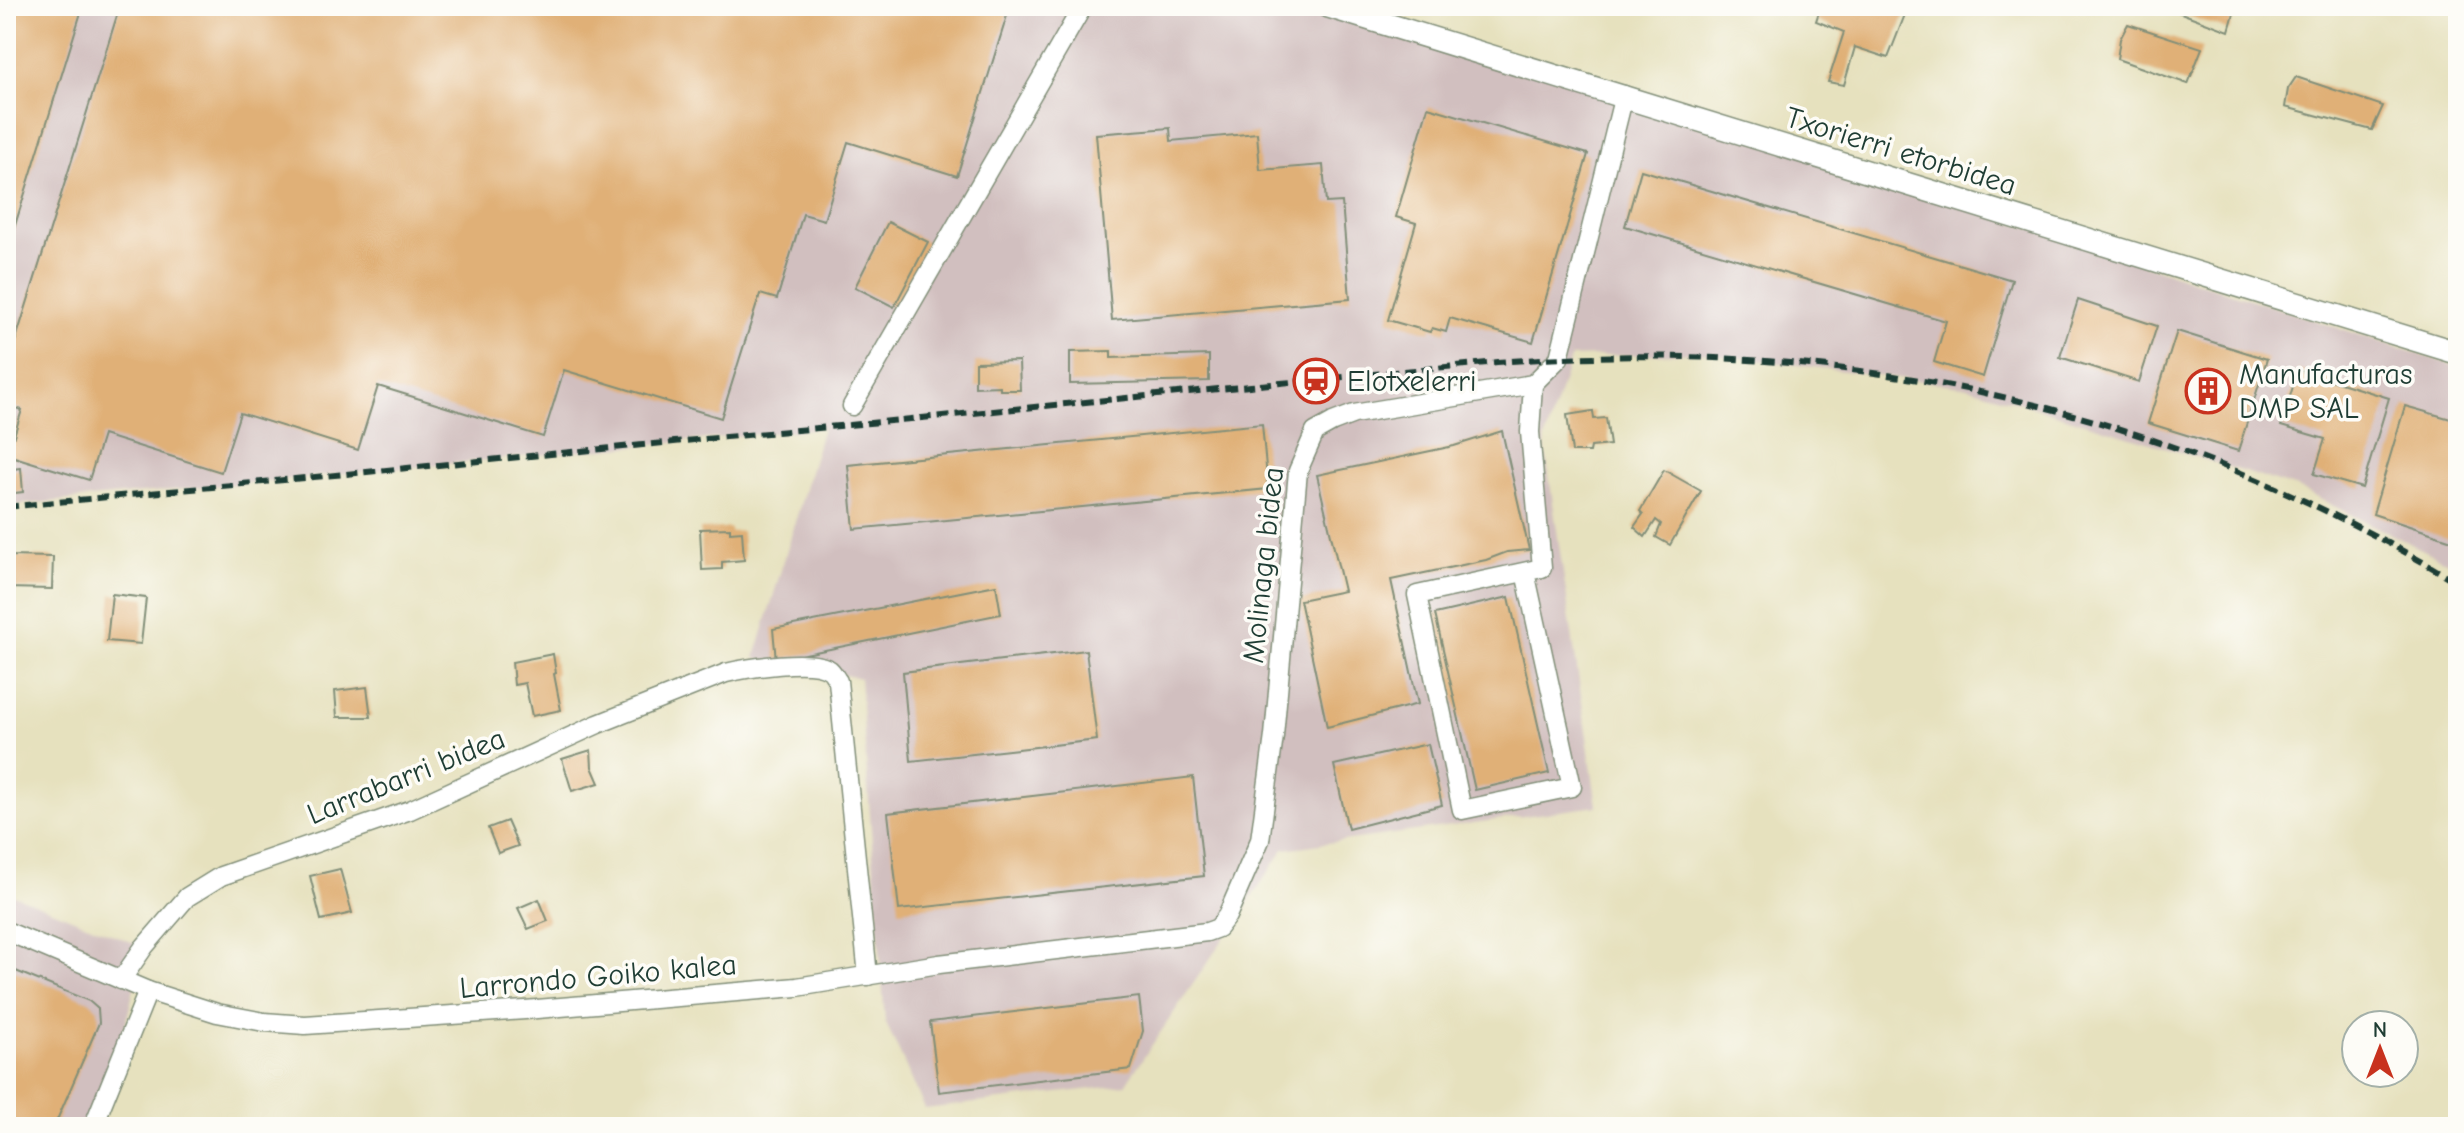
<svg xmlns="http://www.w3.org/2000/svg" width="2464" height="1133" font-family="'Comic Neue',sans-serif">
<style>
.industrial{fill:#d1bfbf}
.building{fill:#e0b077}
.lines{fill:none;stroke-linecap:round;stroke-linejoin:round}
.minor-casing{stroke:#828f79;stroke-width:21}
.tertiary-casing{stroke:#828f79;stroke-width:25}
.minor{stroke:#fff;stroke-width:18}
.tertiary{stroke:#fff;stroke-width:22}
.rail{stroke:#1f3d34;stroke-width:6;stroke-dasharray:12 6;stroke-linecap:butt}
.labels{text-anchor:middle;stroke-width:7;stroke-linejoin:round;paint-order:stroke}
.street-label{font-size:30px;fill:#1f3d34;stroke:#fdfcf7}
.poi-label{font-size:30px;fill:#1f3d34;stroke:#fdfcf7;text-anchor:start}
</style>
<rect width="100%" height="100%" fill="#fdfcf7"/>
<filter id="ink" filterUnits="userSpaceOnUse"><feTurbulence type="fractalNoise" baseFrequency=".0125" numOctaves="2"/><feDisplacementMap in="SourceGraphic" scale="16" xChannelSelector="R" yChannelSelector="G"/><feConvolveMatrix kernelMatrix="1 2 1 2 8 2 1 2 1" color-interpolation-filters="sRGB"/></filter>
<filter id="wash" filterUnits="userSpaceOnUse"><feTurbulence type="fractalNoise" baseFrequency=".006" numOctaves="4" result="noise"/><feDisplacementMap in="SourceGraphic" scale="32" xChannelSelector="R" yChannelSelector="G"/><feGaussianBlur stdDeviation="1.8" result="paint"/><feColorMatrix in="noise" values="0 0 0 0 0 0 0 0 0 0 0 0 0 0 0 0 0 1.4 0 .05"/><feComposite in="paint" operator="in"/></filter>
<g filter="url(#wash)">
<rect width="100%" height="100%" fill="#e6e1be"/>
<g class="industrial">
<path d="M6,6H1327L1624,95L2458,367V567L2297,488L1968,387L1703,353L1571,357L1544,441L1597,806L1284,849L1125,1085L925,1109L885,1021L860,678L755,658L823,428L6,506Z"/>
<path d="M6,892L144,947L101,1127H6Z"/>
</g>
<g id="blocks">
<g class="building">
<path d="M6,6H83L7,251H6Z"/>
<path d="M120,6H1010L957,176L848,142L824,220L803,214L777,299L760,294L721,418L564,370L543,437L378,386L358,450L240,413L221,472L103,435L89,480L8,455L22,410L6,405V371Z"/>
<path d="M1821,6H1886L1906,12L1888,58L1855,47L1844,85L1828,82L1844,32L1816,21Z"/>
<path d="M2162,6H2236L2229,31Z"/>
<path d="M2128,24L2202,48L2188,84L2117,59L2120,39Z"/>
<path d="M2296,77L2383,106L2372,130L2285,107L2288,89Z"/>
<path d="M1428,107L1588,154L1533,342L1450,318L1446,332L1432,328L1430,332L1388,320L1416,223L1396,217Z"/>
<path d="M1170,128L1171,141L1257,133L1260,170L1323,165L1326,203L1342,202L1350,299L1112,320L1096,134Z"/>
<path d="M1641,170L2012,280L1983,377L1934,362L1946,321L1625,226Z"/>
<path d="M888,222L928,242L894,307L855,287Z"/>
<path d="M2078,300L2157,326L2139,382L2060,357Z"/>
<path d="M2177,331L2267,359L2238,451L2148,423Z"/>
<path d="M1111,351V358L1209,355V381L1070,384V352Z"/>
<path d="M1019,361L1020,390H1000V386L975,387V362Z"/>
<path d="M2298,370L2389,398L2362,488L2314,474L2325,439L2281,426Z"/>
<path d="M2405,406L2458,421V542L2373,514Z"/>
<path d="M1593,411L1594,419L1606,418L1610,445L1591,447L1590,452H1572L1567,415Z"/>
<path d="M1262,424L1268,489L854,529L848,465Z"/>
<path d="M1502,431L1529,550L1507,552L1486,560L1391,580L1418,704L1327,727L1300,600L1344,591L1317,475L1454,446Z"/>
<path d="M21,468L23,492L6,494V470Z"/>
<path d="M1664,470L1701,491L1670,545L1656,537L1661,524L1656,520L1645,537L1634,527L1643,514L1640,511Z"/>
<path d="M730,528V532L742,531L744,560L722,562V569L702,570L700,529Z"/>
<path d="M6,556L53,557L52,589L6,588Z"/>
<path d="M996,585L1001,614L776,660L773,629Z"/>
<path d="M112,594L146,598L141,644L107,641Z"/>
<path d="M1509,597L1549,773L1475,790L1435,614Z"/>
<path d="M1086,650L1097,740L911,761L903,672Z"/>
<path d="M553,654L556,673L554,674L561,710L532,716L525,683L514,685L512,662Z"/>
<path d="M367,687L371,717H337L335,691Z"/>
<path d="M1428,744L1442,805L1348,829L1334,765Z"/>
<path d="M591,750L592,767L599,783L572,791L562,759Z"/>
<path d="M1193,777L1204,876L899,910L888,813Z"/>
<path d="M507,821L518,846L498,853L488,828Z"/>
<path d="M340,869L352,913L321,920L310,876Z"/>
<path d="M539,899L548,921L528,929L518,908Z"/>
<path d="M6,967L89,1001L98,1009L99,1023L54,1127H6Z"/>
<path d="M1139,997L1143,1031L1131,1069L939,1092L930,1022Z"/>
</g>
</g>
</g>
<g filter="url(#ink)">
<use href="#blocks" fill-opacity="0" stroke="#828f79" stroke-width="2"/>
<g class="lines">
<g class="minor-casing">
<g id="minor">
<path d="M852,406L1083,6"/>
<path d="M1525,572L1572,787L1462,810L1417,595L1542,568L1530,432L1533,384"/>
<path d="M6,931L148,991L217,1013L264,1022L305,1025L525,1010L797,987L939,964L1207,932L1218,928L1227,916L1260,840L1274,736L1298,471L1315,432L1333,422L1354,414L1533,384L1559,358L1624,95"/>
<path d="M121,980L144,947L187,897L221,876L410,810L598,724L726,673C747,668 813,657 830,670C832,671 836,679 838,681L868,976"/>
<path d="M93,1127L148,991"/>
</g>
</g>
<g class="tertiary-casing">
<path id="tertiary" d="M1327,6L2458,353"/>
</g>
<use href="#minor" class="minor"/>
<use href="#tertiary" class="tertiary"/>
<path class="rail" d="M6,507L1497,362C1839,335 2163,404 2458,583"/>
</g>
</g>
<defs>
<g id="station-ring" transform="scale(2.3)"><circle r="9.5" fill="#fdfcf7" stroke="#c8321e" stroke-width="1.5"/><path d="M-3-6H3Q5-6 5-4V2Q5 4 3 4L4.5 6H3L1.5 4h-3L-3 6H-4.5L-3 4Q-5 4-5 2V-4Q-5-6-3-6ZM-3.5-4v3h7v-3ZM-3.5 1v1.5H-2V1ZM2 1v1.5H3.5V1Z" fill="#c8321e"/></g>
<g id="building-ring" transform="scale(2.3)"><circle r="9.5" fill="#fdfcf7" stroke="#c8321e" stroke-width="1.5"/><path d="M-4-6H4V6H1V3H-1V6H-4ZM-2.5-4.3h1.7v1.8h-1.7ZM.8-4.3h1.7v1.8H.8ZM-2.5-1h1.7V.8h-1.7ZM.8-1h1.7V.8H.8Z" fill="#c8321e"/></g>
</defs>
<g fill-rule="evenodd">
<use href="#station-ring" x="1316" y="381"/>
<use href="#building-ring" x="2208" y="391"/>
</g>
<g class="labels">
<g class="street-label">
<text transform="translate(1901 151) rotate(17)" y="10">Txorierri etorbidea</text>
<text transform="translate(1263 565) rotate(-84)" y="10">Molinaga bidea</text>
<text transform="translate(406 776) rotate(-22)" y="10">Larrabarri bidea</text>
<text transform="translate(598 976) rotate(-5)" y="10">Larrondo Goiko kalea</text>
</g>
<g class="poi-label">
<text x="2239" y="384">Manufacturas<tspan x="2239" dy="34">DMP SAL</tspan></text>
<text x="1347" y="391">Elotxelerri</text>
</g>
</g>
<rect width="2464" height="1133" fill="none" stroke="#fdfcf7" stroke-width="32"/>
<g transform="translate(2380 1049)"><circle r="38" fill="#fdfcf7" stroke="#a4b0a9" stroke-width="2"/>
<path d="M0-6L14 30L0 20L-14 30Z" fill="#c8321e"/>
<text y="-12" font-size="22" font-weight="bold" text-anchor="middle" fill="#1f3d34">N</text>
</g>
</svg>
